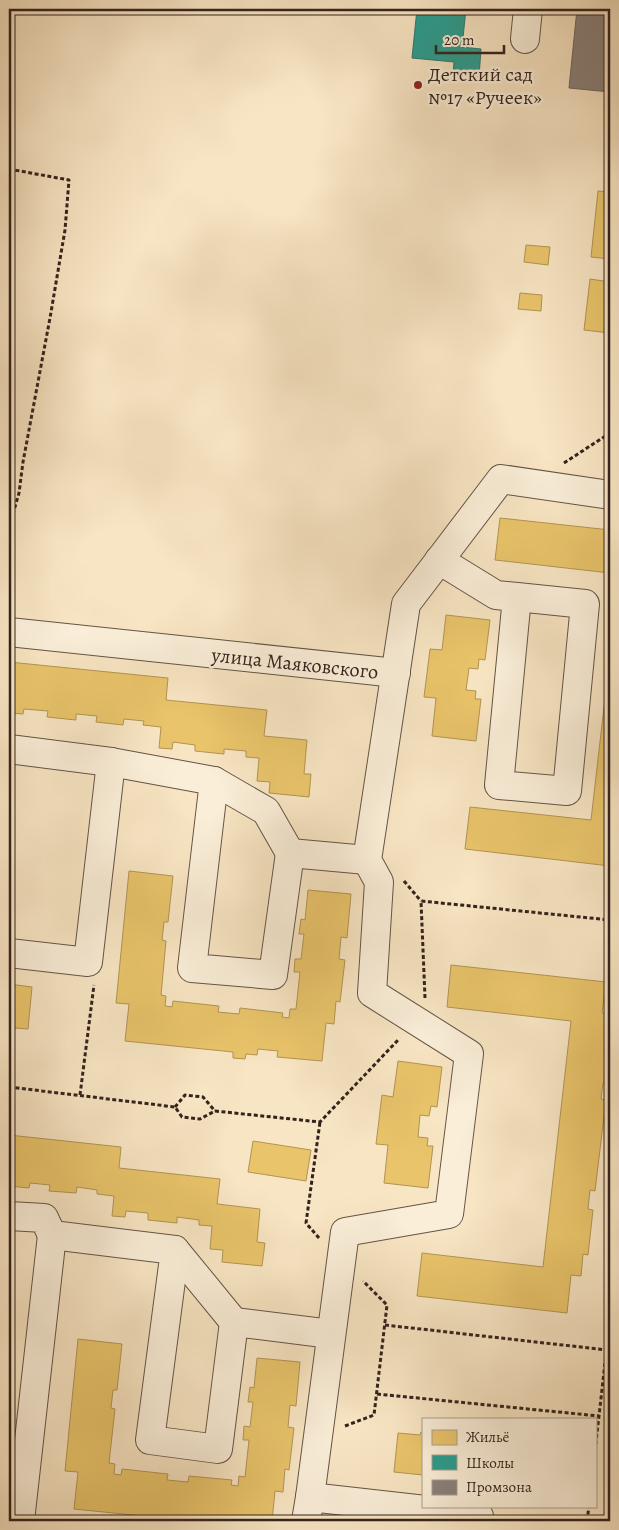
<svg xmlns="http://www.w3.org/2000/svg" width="619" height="1530" font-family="Alegreya,serif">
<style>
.homes{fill:#e9c46a;stroke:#b29453}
.schools{fill:#2a9d8f;stroke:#2d786d}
.industry{fill:#8a817c;stroke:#706560}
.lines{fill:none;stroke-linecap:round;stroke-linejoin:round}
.minor-casing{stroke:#645446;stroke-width:30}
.path{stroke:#33231d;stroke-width:3;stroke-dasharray:4 2.5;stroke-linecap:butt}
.minor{stroke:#faeed8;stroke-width:28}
.poi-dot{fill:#8f2418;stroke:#faeed8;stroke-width:2}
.labels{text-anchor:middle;stroke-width:5;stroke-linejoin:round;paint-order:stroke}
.poi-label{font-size:20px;fill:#33231d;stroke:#faeed8;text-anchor:start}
.street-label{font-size:20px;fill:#33231d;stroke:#faeed8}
</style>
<rect width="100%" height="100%" fill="#f8e5c3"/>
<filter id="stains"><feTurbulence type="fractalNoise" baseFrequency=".004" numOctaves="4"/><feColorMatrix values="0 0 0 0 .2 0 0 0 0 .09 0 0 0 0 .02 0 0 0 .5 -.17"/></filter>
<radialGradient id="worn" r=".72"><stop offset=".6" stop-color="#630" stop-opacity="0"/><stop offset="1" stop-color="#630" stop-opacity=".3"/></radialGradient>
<g class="homes">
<path d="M598,191L610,192V259L591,257Z"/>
<path d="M526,245L550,247L548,265L524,262Z"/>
<path d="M590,279L610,282V333L584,330Z"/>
<path d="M520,293L542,295L541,311L518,309Z"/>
<path d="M500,518L610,530V573L495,560Z"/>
<path d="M446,615L490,620L485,660L479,659L478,669L469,668L466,690L476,691L475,699H481L476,741L432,736L436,698L424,697L430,649L442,650Z"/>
<path d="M610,655V866L465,849L470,807L591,820Z"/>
<path d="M9,662L168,678L166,700L267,710L264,736L307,740L304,774H311L309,797L269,793L270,782L257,781L259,758L246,757V751L224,749V754L195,751V745L173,742L172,749L159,748L161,727L143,725L144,721L124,719L123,725L96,722L97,716L76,714V720L47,717L48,711L24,709L23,714L9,713Z"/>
<path d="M129,871L173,876L168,922H164L162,940L166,941L161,995L166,996L165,1006L172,1007L173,1001L219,1006L218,1012L239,1014L240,1008L283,1013L282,1017L289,1018L290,1009H296L300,972H294L295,959H301L304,934H299L301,919L305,920L308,890L351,894L347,938L341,937L339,959L345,960L340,1002L336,1001L334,1024L326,1023L322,1061L277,1057L278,1051L258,1049L257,1055L246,1054L245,1059L233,1058V1052L125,1041L129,1004L116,1003Z"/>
<path d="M451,965L606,982L602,1013L610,1014L607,1036H610V1052L607,1083H603L601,1099L606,1100L595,1191L590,1190L588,1209L593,1210L588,1255L583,1254L581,1276L571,1275L567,1313L417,1296L422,1253L543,1267L571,1021L447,1007Z"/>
<path d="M9,984L32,987L28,1029L15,1028L14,1033L9,1032Z"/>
<path d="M398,1061L442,1067L437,1107L431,1106L429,1116L420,1115L418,1137L428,1138L427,1146H433L428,1188L384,1183L388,1145L376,1144L382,1095L393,1097Z"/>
<path d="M9,1135L121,1147L119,1168L220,1179L217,1204L260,1209L257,1242L265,1243L262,1266L222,1262L223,1250L210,1249L212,1226L199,1225V1220L177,1217V1223L148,1220V1213L126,1211L125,1217L112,1216L114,1196L97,1194V1190L77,1187L76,1193L49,1191L50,1185L30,1183L29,1188L9,1186Z"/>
<path d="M253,1141L311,1150L306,1181L248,1172Z"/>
<path d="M78,1339L122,1344L117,1390H113L111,1408L115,1409L109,1463L115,1464L114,1474L121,1475L122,1469L168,1474L167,1480L188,1482L189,1476L232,1480L231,1485L238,1486L239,1476L245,1477L249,1440H243L244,1426L250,1427L253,1402H248L250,1387L254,1388L257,1358L300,1362L296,1406L290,1405L288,1427L294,1428L289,1470L285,1469L283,1492L275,1491L272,1521H226L227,1519L207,1517L206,1521H182V1520L74,1509L78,1472L65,1471Z"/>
<path d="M421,1432H423V1475L394,1472L398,1433L420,1435Z"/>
</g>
<path class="schools" d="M417,9H466L462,47L481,49L479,77L453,75L454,62L412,58Z"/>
<path class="industry" d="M577,9H610V28L606,68H610V92L569,88Z"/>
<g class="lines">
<g class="minor-casing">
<g id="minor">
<path d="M525,39L528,9"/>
<path d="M439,560L496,595L517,597L499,785L567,791L585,604L517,597"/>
<path d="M9,632L396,673"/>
<path d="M9,749L111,762L214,781L266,811L290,853L367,860"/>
<path d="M214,781L192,968L273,975L290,853"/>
<path d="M9,953L88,962L111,762"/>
<path d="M9,1216L44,1218L52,1235"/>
<path d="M175,1250L234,1322"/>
<path d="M20,1521L52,1235L175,1250L150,1440L218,1449L234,1322L331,1334"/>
<path d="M306,1521L310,1497"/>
<path d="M478,1521L479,1516L310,1497L345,1232L449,1214L469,1054L372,993L379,882L367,860L406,604L501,479L610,495"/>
</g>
</g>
<g class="path">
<path d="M9,169L69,180L65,230L50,318L23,462L19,493L9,528"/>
<path d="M564,463L610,433"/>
<path d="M404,881L421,901"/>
<path d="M425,998L421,901L610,920"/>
<path d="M9,1087L175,1107L182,1117L200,1119L215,1111L320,1122L399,1039"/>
<path d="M80,1095L94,985"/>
<path d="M175,1107L185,1095L203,1097L215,1111"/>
<path d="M319,1238L306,1223L320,1122"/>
<path d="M385,1325L607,1350"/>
<path d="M377,1394L599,1416"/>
<path d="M345,1426L374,1415L387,1305L363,1281"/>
<path d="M595,1451L610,1319"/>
<path d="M587,1521L589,1506"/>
</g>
<use href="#minor" class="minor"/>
</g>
<circle class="poi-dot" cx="418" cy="85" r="5"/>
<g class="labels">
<g class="poi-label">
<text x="428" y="81">Детский сад<tspan x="428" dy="23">№17 «Ручеек»</tspan></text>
</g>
<g class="street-label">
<text transform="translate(295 663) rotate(6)" y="7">улица Маяковского</text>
</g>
</g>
<rect width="619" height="1530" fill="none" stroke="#f8e5c3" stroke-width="30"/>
<rect x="10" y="10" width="599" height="1510" fill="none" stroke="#33231d" stroke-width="2.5"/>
<rect x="15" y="15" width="589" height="1500" fill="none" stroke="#33231d"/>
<rect x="422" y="1418" width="175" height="90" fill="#faeed8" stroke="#aa9d8d"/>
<rect x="432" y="1430" width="25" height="15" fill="#e9c46a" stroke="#aa9d8d"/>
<text x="466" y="1442" font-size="15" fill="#33231d">Жильё</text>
<rect x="432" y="1455" width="25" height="15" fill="#2a9d8f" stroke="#aa9d8d"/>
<text x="466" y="1468" font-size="15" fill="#33231d">Школы</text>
<rect x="432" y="1480" width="25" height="15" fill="#8a817c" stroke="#aa9d8d"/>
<text x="466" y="1492" font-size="15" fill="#33231d">Промзона</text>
<path d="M436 45v8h68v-8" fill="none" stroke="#33231d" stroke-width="2.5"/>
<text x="444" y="45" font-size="15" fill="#33231d" stroke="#faeed8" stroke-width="4" paint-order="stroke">20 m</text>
<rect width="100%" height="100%" filter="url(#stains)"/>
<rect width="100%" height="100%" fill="url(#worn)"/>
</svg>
